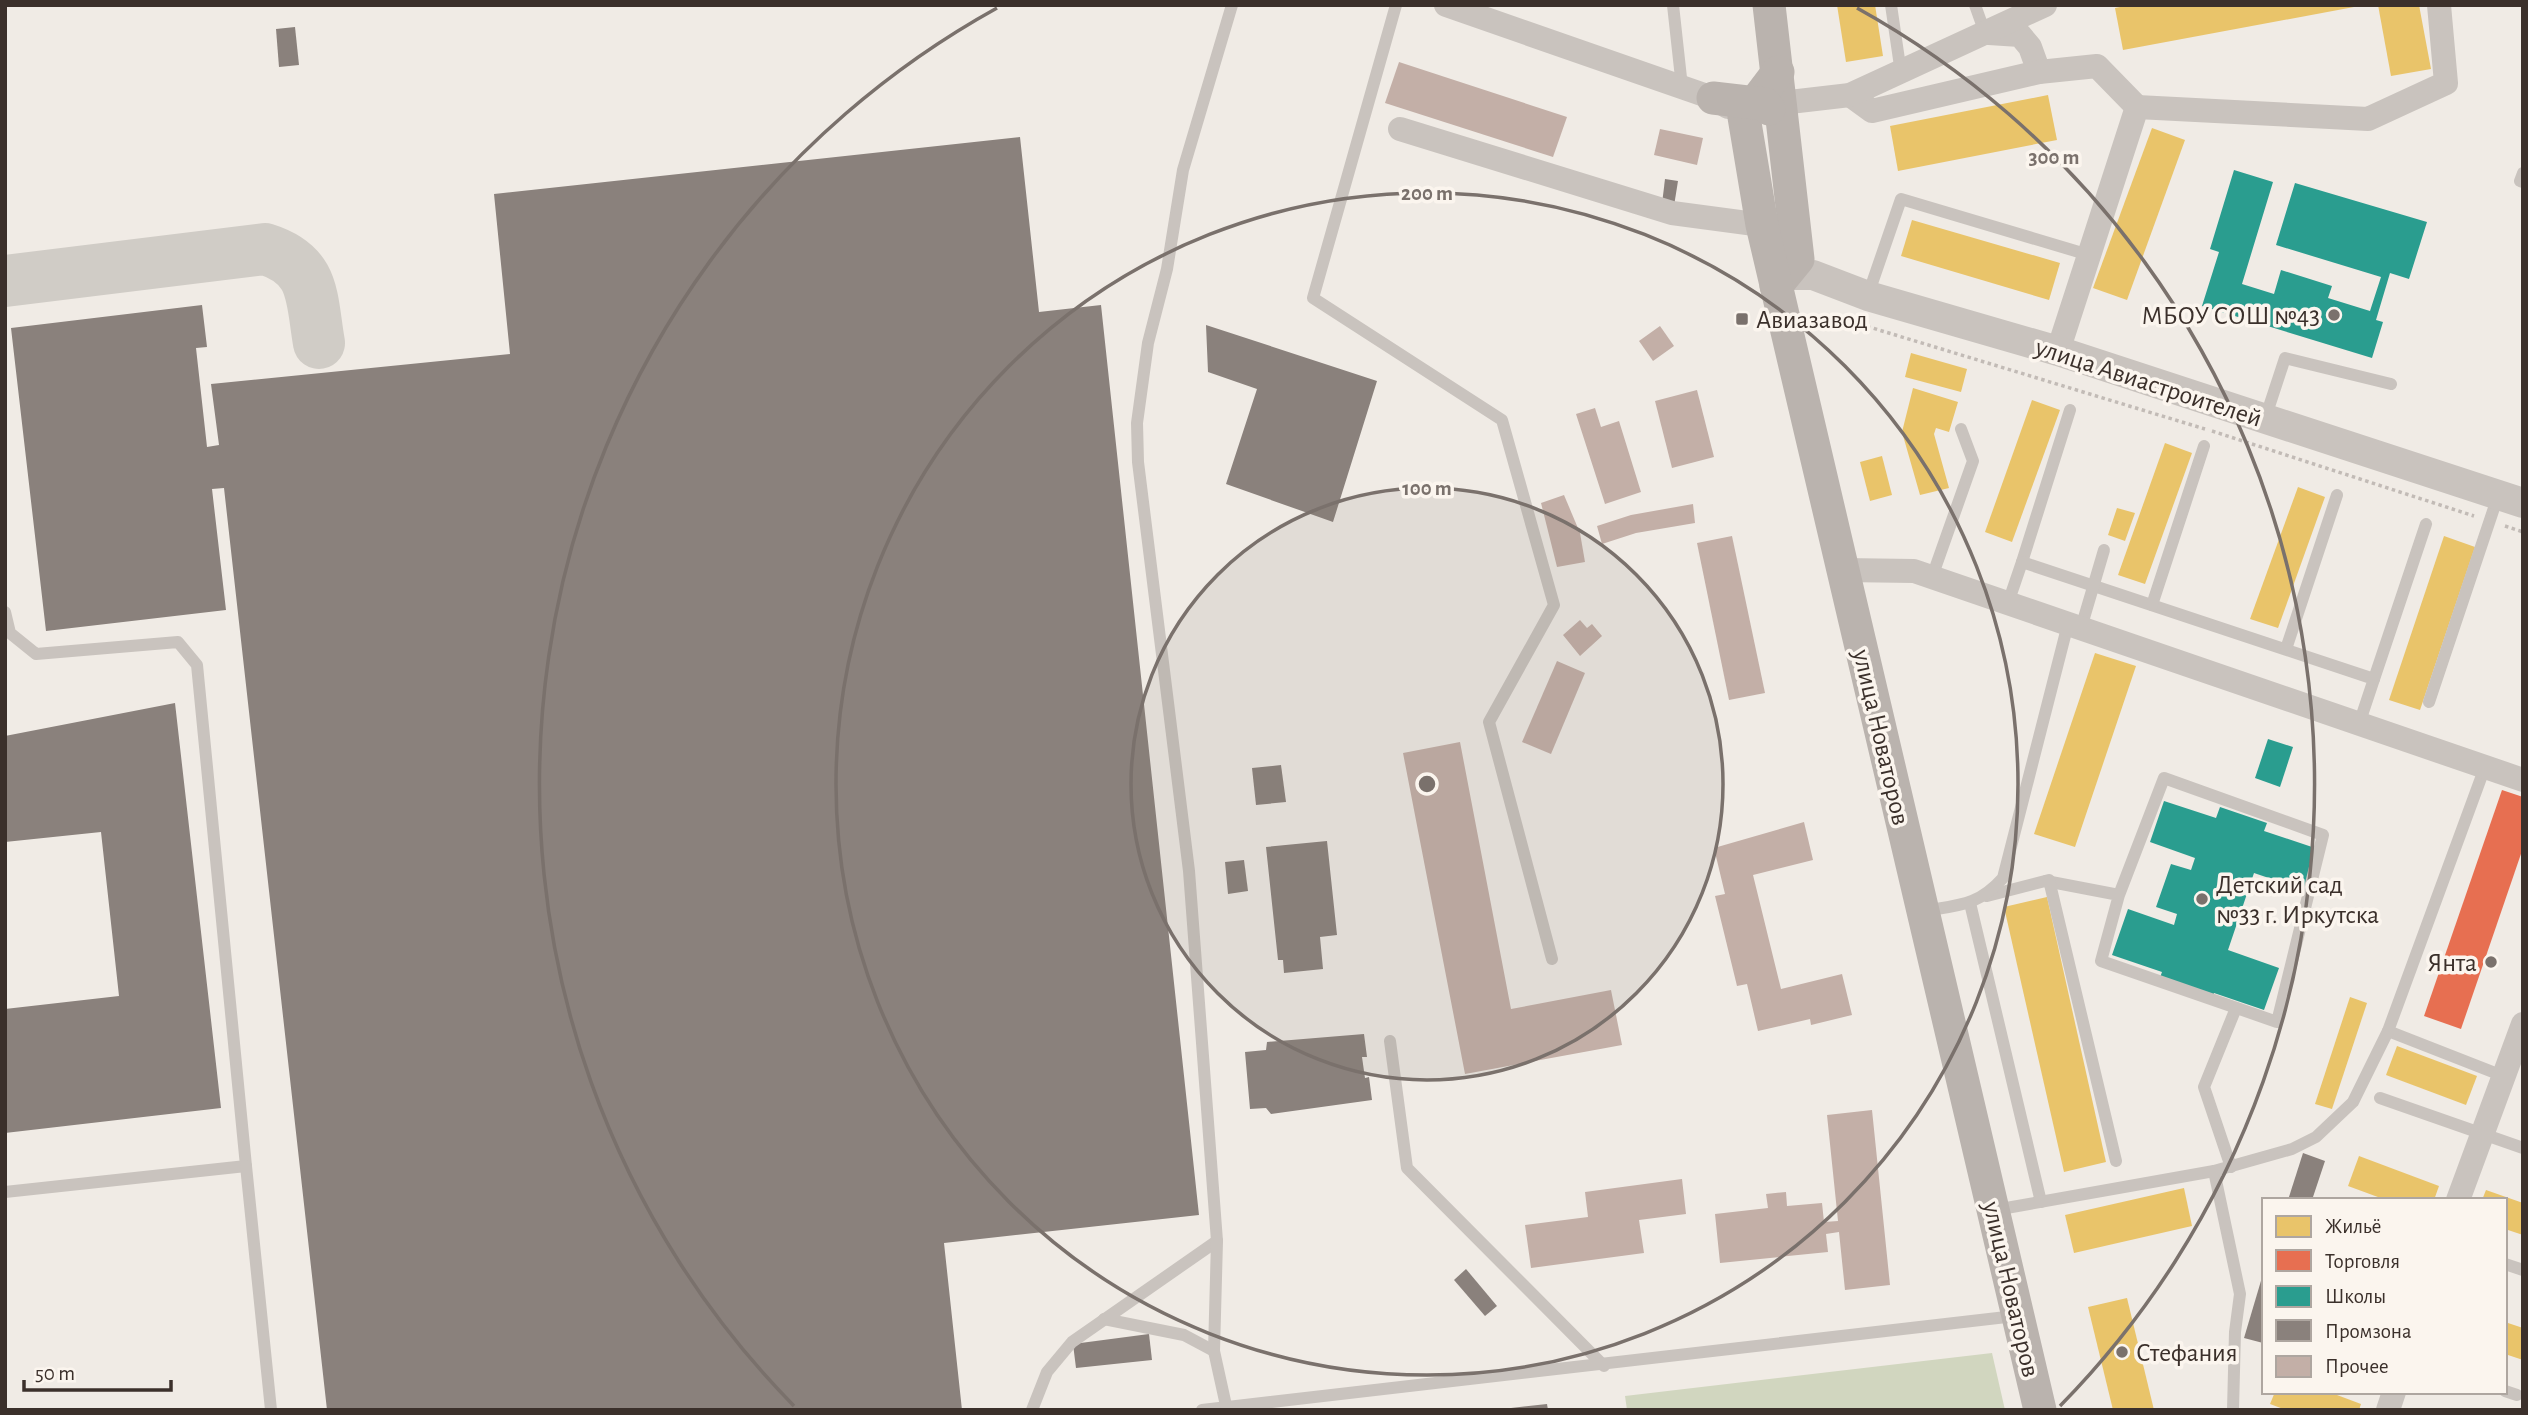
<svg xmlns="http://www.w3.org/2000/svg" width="2528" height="1415" font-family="'Alegreya Sans',sans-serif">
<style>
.green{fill:#d1d6bf}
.homes{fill:#e9c46a}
.shops{fill:#e76f51}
.schools{fill:#2a9d8f}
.industry{fill:#8a817c}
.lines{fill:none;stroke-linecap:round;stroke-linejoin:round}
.taxiway{stroke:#d0ccc6;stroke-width:52}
.building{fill:#c3afa7}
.path{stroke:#c2bbb6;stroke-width:3.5;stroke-dasharray:3.5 3.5;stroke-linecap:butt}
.service{stroke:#c9c3be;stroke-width:12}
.minor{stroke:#c9c3be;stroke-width:24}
.tertiary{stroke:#c9c3be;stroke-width:30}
.secondary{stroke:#bab3ae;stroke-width:33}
.ring{fill:none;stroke:#7a716c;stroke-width:3.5}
.poi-dot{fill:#7a716c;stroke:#fbf5ee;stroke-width:2.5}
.labels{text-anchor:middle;stroke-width:7;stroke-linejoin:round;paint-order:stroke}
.poi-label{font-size:26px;fill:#3b302b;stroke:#fbf5ee;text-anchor:start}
.street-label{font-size:26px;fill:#3b302b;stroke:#fbf5ee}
.centre{fill:#7a716c;stroke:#fbf5ee;stroke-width:3.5}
.ring-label{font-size:21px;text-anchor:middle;font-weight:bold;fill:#7a716c;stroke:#fbf5ee;stroke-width:7;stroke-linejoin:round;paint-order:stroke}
</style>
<rect width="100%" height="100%" fill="#f0ebe5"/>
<path class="green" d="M1992,1353L2005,1410H1627L1625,1396Z"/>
<g class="homes">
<path d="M1837,5H1875L1883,56L1846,62Z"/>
<path d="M2130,5H2354V7L2123,50L2115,8Z"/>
<path d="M2378,5H2419L2431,69L2391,76Z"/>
<path d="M2048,95L2057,140L1898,171L1890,126Z"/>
<path d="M2152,128L2185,140L2127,300L2093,288Z"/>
<path d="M1912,220L2060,263L2049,300L1901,256Z"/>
<path d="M1911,353L1967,369L1961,392L1905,377Z"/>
<path d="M1913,388L1958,402L1949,432L1936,428L1934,434L1949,488L1920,495L1902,432Z"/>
<path d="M2032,400L2060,410L2012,542L1985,532Z"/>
<path d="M2165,443L2192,453L2145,584L2118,575Z"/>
<path d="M1882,456L1892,495L1870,501L1860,462Z"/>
<path d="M2298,487L2325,497L2278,628L2250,619Z"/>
<path d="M2117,508L2135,513L2125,541L2108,535Z"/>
<path d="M2444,536L2475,547L2420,710L2389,700Z"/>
<path d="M2095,653L2136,666L2075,847L2034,834Z"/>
<path d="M2047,897L2106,1162L2064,1172L2004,907Z"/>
<path d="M2350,997L2367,1003L2332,1109L2315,1104Z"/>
<path d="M2397,1046L2477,1076L2466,1105L2386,1075Z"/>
<path d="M2359,1156L2439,1186L2434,1200H2386L2348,1186Z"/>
<path d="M2184,1188L2192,1226L2074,1253L2065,1215Z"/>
<path d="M2486,1190L2523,1203V1235L2505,1229V1200H2482Z"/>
<path d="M2127,1298L2154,1410H2113L2088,1307Z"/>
<path d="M2505,1322L2523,1328V1360L2505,1354Z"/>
<path d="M2275,1392H2329L2361,1404L2359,1410H2286L2270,1404Z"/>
</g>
<path class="shops" d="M2502,790L2523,797V848L2461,1029L2424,1016Z"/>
<g class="schools">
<path d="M2234,170L2273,182L2242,284L2274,294L2281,270L2332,286L2328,298L2370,311L2381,277L2276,245L2295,183L2427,222L2409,279L2390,273L2376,320L2383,322L2372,358L2202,306L2219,252L2210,249Z"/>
<path d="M2268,739L2293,747L2280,787L2255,778Z"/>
<path d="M2164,801L2216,818L2220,807L2267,823L2264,831L2318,849L2304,890L2254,873L2228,950L2279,968L2264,1010L2214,993L2211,1001L2158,983L2162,972L2112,955L2128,909L2174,925L2177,914L2156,907L2171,864L2191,870L2195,858L2150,842Z"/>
</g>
<g class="industry">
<path d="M295,27L299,65L279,67L276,29Z"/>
<path d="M1020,137L1039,312L1101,305L1199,1215L944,1243L962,1410H327L224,488L212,489L226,610L46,631L11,328L202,305L207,347L196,348L207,447L219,445L211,384L510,354L494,194Z"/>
<path d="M1665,179L1678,181L1674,206L1662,204Z"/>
<path d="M1206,325L1377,381L1333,522L1226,484L1257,389L1208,372Z"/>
<path d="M175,703L221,1108L5,1133V1009L119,996L101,832L5,842V736Z"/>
<path d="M1281,765L1286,802L1256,805L1252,768Z"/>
<path d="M1327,841L1337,935L1320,937L1323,969L1284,973L1283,960H1278L1266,847Z"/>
<path d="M1244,860L1248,891L1228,894L1225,862Z"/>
<path d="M1364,1034L1367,1057H1362L1365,1078L1369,1077L1372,1100L1271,1114L1266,1108L1250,1109L1245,1052L1266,1050L1267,1042Z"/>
<path d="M2303,1153L2325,1161L2312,1200H2288Z"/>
<path d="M1466,1269L1497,1306L1485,1316L1454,1280Z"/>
<path d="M2263,1274L2264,1341L2263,1343L2244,1338Z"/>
<path d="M1149,1334L1152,1360L1076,1368L1073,1344Z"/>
<path d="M1547,1404L1548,1410H1511V1408Z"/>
</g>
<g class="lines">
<path class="taxiway" d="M5,281L265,249C316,265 311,297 319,343"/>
</g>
<g class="building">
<path d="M1399,62L1567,117L1553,157L1385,103Z"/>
<path d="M1660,129L1703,138L1697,165L1654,155Z"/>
<path d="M1660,326L1674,346L1653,361L1639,341Z"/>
<path d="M1697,390L1714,457L1672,468L1655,401Z"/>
<path d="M1595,408L1601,427L1619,421L1641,492L1605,504L1576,414Z"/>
<path d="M1564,495L1580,533L1585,562L1557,567L1541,503Z"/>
<path d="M1693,504L1695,523L1636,533L1602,544L1597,526L1631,515Z"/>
<path d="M1732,536L1765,693L1729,700L1697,543Z"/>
<path d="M1580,620L1587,628L1592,624L1602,636L1580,656L1563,635Z"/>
<path d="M1557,661L1585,673L1551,754L1522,742Z"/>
<path d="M1460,742L1511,1009L1611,990L1622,1045L1465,1074L1403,753Z"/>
<path d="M1804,822L1813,860L1753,875L1781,989L1842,974L1852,1015L1811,1025L1810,1019L1758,1031L1747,984L1737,986L1715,896L1725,894L1714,848Z"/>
<path d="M1872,1110L1890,1285L1845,1290L1839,1232L1826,1234L1828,1252L1720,1263L1715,1214L1768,1208L1766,1194L1786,1192L1787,1206L1822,1203L1824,1222L1838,1221L1827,1115Z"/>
<path d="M1682,1179L1686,1214L1639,1220L1644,1253L1531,1268L1525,1225L1588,1217L1585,1192Z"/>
</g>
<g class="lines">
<g class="path">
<path d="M1846,314V320L2205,429"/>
<path d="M2212,431L2474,516"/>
<path d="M2505,526L2523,532"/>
</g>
<g class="service">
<path d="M1396,5L1313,298L1502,420L1554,605L1489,722L1552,959"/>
<path d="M1673,5L1682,87"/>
<path d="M1891,5L1901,73"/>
<path d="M1975,5L1985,33"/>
<path d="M2523,173L2520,181L2523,182"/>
<path d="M1868,295L1901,199L2089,255"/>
<path d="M2265,419L2285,358L2391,384"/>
<path d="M2022,562L2070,410"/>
<path d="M1932,577L1973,461L1961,429"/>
<path d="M2008,603L2022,562L2374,679L2359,724"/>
<path d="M2152,605L2204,446"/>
<path d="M5,612L10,633L36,654L178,642L197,665L246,1166L5,1192"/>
<path d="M2081,628L2104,550"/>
<path d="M2286,649L2337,495"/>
<path d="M2374,679L2426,524"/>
<path d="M2429,702L2498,496"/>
<path d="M2046,881L2119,895L2164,778L2323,835L2277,1022L2101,961L2119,895"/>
<path d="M1987,896L2049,880L2116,1161"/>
<path d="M1970,903L2041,1202"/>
<path d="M1924,911C1959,905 1978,906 2003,878L2068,624"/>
<path d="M2388,1031L2503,1076"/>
<path d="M1390,1041L1407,1168L1604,1366"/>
<path d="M2380,1098L2523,1148"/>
<path d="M246,1166L271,1410"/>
<path d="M2231,1167L2204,1087L2236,1008"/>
<path d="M2214,1171L2240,1294L2235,1332L2233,1410"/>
<path d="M1995,1210L2214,1171L2292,1149L2316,1137L2353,1102L2388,1031L2485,767"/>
<path d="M2505,1264L2523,1270"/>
<path d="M1104,1319L1184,1335L1214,1351"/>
<path d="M2505,1391L2517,1395"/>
<path d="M1032,1410L1047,1372L1072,1342L1217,1241"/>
<path d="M1202,1410L2015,1316"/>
<path d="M1227,1410L1214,1351L1217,1241L1189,871L1138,462L1137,423L1148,343L1167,269L1183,170L1232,5"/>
</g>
<g class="minor">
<path d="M1446,5L1713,98L1728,107"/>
<path d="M1989,33L2020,35L2030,47L2039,72"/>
<path d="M1850,95L1872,111L2039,72L2097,66L2137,107"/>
<path d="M1781,103L1850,95L2045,5"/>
<path d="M1400,129L1672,213L1762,225"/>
<path d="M2058,351L2137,107L2368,119L2446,83L2439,5"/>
<path d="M1843,570L1914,571L2523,780"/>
<path d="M2458,1200L2523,1024"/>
<path d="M2388,1410L2394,1392"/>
</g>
<path class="tertiary" d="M1773,275H1813L1868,296L2058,351L2523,503"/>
<g class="secondary">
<path d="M1769,5L1798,259L1776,286"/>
<path d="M1778,72L1744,117L1762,225L2040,1410"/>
<path d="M1713,98L1765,104L1769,109"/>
</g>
</g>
<circle cx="1427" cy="784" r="296" fill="#7a716c" fill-opacity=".12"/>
<g class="ring">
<circle cx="1427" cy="784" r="296"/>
<circle cx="1427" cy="784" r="591"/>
<path d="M794 1406A887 887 0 0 1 997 8M1857 8A887 887 0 0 1 2060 1406"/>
</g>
<g class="poi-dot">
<circle cx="2334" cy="315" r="7"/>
<rect x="1735" y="312" width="14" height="14" rx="3.5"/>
<circle cx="2202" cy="899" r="7"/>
<circle cx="2491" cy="962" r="7"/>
<circle cx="2122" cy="1352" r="7"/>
</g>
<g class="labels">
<g class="poi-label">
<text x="2320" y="324" text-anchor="end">МБОУ СОШ №43</text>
<text x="1756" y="328">Авиазавод</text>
<text x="2216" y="893">Детский сад<tspan x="2216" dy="30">№33 г. Иркутска</tspan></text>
<text x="2477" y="971" text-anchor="end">Янта</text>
<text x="2136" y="1361">Стефания</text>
</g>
<g class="street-label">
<text transform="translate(2149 382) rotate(18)" y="9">улица Авиастроителей</text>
<text transform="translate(1882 737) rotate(77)" y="9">улица Новаторов</text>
<text transform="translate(2012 1289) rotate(77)" y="9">улица Новаторов</text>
</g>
</g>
<circle cx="1427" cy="784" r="10" class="centre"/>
<g class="ring-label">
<text x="2054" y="164">300 m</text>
<text x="1427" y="200">200 m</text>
<text x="1427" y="495">100 m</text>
</g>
<rect width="2528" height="1415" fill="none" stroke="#3b302b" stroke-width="14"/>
<rect x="2262" y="1198" width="245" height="196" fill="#fbf5ee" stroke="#aea6a0" stroke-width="2"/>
<rect x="2276" y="1216" width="35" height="21" fill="#e9c46a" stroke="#aea6a0" stroke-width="2"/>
<text x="2325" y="1233" font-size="21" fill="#3b302b">Жильё</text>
<rect x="2276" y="1250" width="35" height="21" fill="#e76f51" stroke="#aea6a0" stroke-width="2"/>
<text x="2325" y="1268" font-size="21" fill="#3b302b">Торговля</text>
<rect x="2276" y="1286" width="35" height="21" fill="#2a9d8f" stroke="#aea6a0" stroke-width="2"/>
<text x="2325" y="1303" font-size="21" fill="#3b302b">Школы</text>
<rect x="2276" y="1320" width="35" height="21" fill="#8a817c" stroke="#aea6a0" stroke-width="2"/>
<text x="2325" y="1338" font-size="21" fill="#3b302b">Промзона</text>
<rect x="2276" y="1356" width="35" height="21" fill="#c3afa7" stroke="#aea6a0" stroke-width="2"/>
<text x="2325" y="1373" font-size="21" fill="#3b302b">Прочее</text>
<path d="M24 1380v10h147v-10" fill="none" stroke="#3b302b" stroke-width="3.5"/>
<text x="35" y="1380" font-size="21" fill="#3b302b" stroke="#fbf5ee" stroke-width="5" paint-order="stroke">50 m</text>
</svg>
